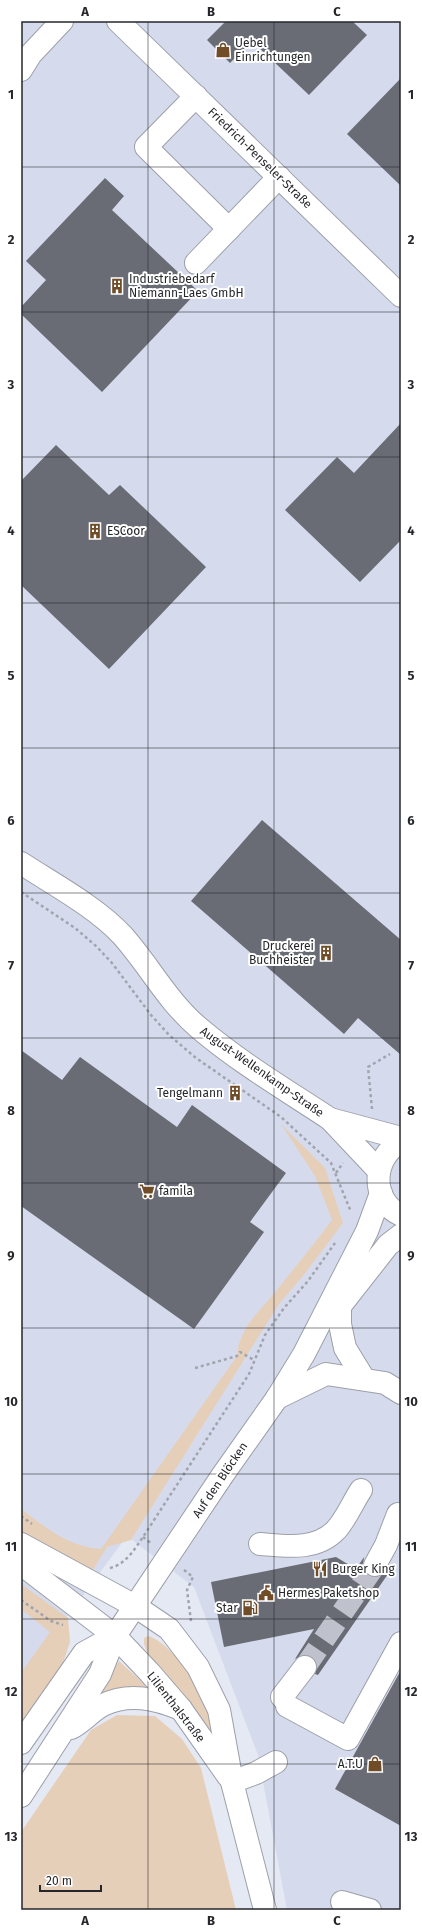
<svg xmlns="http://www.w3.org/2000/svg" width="422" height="1931" font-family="'Fira Sans',sans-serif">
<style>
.built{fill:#d5dbec}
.green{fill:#e6cfb9}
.building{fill:#696c75}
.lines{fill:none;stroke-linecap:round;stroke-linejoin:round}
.minor-tunnel{stroke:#bfc2cc;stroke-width:22;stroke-dasharray:22 11;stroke-linecap:butt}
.minor-casing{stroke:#9da0aa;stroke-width:24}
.highway-casing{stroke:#9da0aa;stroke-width:24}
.path{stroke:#a1a4ad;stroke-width:2.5;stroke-dasharray:3 3;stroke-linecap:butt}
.minor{stroke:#fff;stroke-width:22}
.highway{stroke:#fff;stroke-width:22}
.grid{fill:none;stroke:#26272b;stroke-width:1;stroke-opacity:0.55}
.labels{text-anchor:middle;stroke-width:4;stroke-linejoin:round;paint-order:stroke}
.poi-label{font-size:12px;fill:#26272b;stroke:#fff;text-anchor:start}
.street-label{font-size:12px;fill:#26272b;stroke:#fff}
.neatline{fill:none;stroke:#26272b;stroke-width:1.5}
.grid-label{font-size:13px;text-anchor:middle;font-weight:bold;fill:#26272b}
</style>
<rect width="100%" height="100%" fill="#e5e9f4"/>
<path class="built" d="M21,21H401V1910H287L258,1755L194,1587L127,1536L21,1679Z"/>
<g class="green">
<path d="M281,1124L325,1168L343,1223L303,1276L279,1304L131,1540L107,1547L89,1576L21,1534V1509C47,1528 68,1547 101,1549L237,1356C239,1327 260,1311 277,1290C295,1267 314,1244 332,1220L315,1176Z"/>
<path d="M21,1584L68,1618L70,1642L59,1675L21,1726V1673L50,1632L21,1609Z"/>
<path d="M149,1636C174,1646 200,1687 209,1712C215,1726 218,1742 222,1756L173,1683L148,1655L144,1644V1638Z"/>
<path d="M119,1661L153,1692L95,1699Z"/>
<path d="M117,1715L155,1716L182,1739L201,1768L236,1910H21V1832L91,1730Z"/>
</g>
<g class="building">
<path d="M226,21H352L367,35L309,95L252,41L230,63L207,40Z"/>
<path d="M401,78V186L347,134Z"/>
<path d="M105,178L124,196L112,210L198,291L102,392L21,314V307L46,280L26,261Z"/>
<path d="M401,423V540L360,582L285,510L337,457L354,473Z"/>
<path d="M56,445L109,495L120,485L206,567L109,669L21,585V481Z"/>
<path d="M262,820L401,940V1055L358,1018L344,1034L191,901Z"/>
<path d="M21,1050L62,1080L80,1057L177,1127L192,1105L286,1173L250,1222L264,1232L194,1329L21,1206Z"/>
<path d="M336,1557L356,1569L364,1557L363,1566L365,1572L369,1576L376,1577L385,1572L388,1574L318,1675L315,1674L317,1663L312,1657L306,1655L295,1659L314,1629L224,1647L211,1582Z"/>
<path d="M401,1670V1826L335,1789Z"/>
</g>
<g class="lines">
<path class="minor-tunnel" d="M305,1667L375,1565"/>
<g class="minor-casing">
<g id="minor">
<path d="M118,21L401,296"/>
<path d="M21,70L31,54L62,21"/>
<path d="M196,96L146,147L229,229"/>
<path d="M196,263L279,177"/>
<path d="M21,863C53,884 96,907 122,935C149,965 167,1001 199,1028C239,1062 286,1090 330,1119"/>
<path d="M401,1142C372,1157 370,1201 401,1215"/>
<path d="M379,1171L330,1119L401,1138"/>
<path d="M340,1307V1324L345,1348L364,1379"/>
<path d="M337,1310L388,1245L401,1235"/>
<path d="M277,1398L326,1374L385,1383L401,1393"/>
<path d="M21,1544L135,1606L169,1629L198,1667L219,1710L232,1782L265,1910"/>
<path d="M260,1544C286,1546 316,1551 336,1530C346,1519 353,1502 361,1490"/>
<path d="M21,1564L115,1636L150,1673L181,1709L228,1776"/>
<path d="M375,1565L386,1545L398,1514"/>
<path d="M115,1636L222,1476L277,1398L304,1354L367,1231L381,1193"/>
<path d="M282,1697L305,1667"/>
<path d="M287,1706L348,1739L401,1643"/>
<path d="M232,1782L256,1773L276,1762"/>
<path d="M342,1902L370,1910"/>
</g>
</g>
<g class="highway-casing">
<g id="highway">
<path d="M71,1728C83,1722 91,1711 103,1705C129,1692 156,1699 181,1709"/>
<path d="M21,1743L84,1653L115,1636"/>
<path d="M21,1796L100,1674L115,1636"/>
</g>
</g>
<g class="path">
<path d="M21,892L75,928L96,946L112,963L151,1015L169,1035L196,1058L281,1117L331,1163L351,1212"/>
<path d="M372,1109L368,1067L390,1054"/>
<path d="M336,1173L343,1163"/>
<path d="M195,1368L237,1356L240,1352L254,1360"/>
<path d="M21,1516L32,1524"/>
<path d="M143,1537L152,1544"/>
<path d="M110,1568C126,1564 134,1550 143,1537L249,1374L265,1335L284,1308L308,1281L335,1243"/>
<path d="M184,1570L193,1577L187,1590L191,1621"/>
<path d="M21,1600L51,1621L63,1625"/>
</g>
<use href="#minor" class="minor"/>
<use href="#highway" class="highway"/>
</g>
<path class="grid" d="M148,21V1910M274,21V1910M21,167H401M21,312H401M21,457H401M21,603H401M21,748H401M21,893H401M21,1038H401M21,1183H401M21,1328H401M21,1474H401M21,1619H401M21,1764H401"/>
<defs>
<g id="shop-bare" transform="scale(1.2)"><path d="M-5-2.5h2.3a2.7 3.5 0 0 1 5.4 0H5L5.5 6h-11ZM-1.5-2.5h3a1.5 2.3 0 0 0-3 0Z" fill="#714d27" stroke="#fff" stroke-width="2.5" paint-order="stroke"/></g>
<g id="building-bare" transform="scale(1.2)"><path d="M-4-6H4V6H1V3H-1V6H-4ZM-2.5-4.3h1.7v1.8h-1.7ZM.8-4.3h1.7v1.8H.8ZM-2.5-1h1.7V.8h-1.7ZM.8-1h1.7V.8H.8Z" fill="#714d27" stroke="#fff" stroke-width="2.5" paint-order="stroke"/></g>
<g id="supermarket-bare" transform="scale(1.2)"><path d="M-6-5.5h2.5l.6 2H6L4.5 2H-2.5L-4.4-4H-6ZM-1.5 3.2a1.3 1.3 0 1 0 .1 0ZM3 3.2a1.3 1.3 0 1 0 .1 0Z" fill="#714d27" stroke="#fff" stroke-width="2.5" paint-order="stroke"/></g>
<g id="restaurant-bare" transform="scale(1.2)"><path d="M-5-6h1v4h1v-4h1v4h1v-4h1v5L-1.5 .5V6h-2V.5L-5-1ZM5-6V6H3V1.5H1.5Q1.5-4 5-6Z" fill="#714d27" stroke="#fff" stroke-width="2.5" paint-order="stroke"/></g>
<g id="civic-bare" transform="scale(1.2)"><path d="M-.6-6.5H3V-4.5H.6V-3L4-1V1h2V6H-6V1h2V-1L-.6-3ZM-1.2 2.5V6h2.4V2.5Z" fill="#714d27" stroke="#fff" stroke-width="2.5" paint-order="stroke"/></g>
<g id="fuel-bare" transform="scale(1.2)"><path d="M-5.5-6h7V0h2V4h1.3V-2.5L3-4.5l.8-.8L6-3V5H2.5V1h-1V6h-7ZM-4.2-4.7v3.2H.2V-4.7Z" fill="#714d27" stroke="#fff" stroke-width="2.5" paint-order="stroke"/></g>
</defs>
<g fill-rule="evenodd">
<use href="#shop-bare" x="223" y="50"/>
<use href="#building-bare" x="117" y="286"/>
<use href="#building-bare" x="95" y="531"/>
<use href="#building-bare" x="326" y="953"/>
<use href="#building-bare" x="235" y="1093"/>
<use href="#supermarket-bare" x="147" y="1191"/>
<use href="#restaurant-bare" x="320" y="1569"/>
<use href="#civic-bare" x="266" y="1593"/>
<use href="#fuel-bare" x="250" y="1608"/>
<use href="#shop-bare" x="375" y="1764"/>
</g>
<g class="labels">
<g class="poi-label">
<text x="235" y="47">Uebel<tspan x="235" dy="14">Einrichtungen</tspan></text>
<text x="129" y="283">Industriebedarf<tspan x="129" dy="14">Niemann-Laes GmbH</tspan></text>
<text x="107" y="535">ESCoor</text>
<text x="314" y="950" text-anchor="end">Druckerei<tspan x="314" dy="14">Buchheister</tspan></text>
<text x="223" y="1097" text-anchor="end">Tengelmann</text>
<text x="159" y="1195">famila</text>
<text x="332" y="1573">Burger King</text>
<text x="278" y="1597">Hermes Paketshop</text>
<text x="238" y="1612" text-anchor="end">Star</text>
<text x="363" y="1768" text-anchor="end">A.T.U</text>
</g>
<g class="street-label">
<text transform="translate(260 158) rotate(44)" y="4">Friedrich-Penseler-Straße</text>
<text transform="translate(262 1072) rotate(35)" y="4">August-Wellenkamp-Straße</text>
<text transform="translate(220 1480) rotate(-56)" y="4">Auf den Blöcken</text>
<text transform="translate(176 1707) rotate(52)" y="4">Lilienthalstraße</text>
</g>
</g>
<rect width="422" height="1931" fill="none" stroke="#ffffff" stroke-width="44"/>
<path d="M40 1885v6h61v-6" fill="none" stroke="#26272b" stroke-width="2"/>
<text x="46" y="1885" font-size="12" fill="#26272b" stroke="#ffffff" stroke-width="3" paint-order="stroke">20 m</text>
<rect x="22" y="22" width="378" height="1887" class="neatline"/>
<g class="grid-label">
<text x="85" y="16">A</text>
<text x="211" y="16">B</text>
<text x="337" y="16">C</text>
<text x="11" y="99">1</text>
<text x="411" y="99">1</text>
<text x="11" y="244">2</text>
<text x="411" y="244">2</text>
<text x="11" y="389">3</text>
<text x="411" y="389">3</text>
<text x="11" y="535">4</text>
<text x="411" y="535">4</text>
<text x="11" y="680">5</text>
<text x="411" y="680">5</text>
<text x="11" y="825">6</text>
<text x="411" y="825">6</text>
<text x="11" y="970">7</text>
<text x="411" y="970">7</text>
<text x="11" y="1115">8</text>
<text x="411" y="1115">8</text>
<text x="11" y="1260">9</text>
<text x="411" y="1260">9</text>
<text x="11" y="1406">10</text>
<text x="411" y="1406">10</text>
<text x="11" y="1551">11</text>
<text x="411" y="1551">11</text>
<text x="11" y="1696">12</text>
<text x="411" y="1696">12</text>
<text x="11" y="1841">13</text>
<text x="411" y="1841">13</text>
<text x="85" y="1925">A</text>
<text x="211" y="1925">B</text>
<text x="337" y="1925">C</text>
</g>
</svg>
